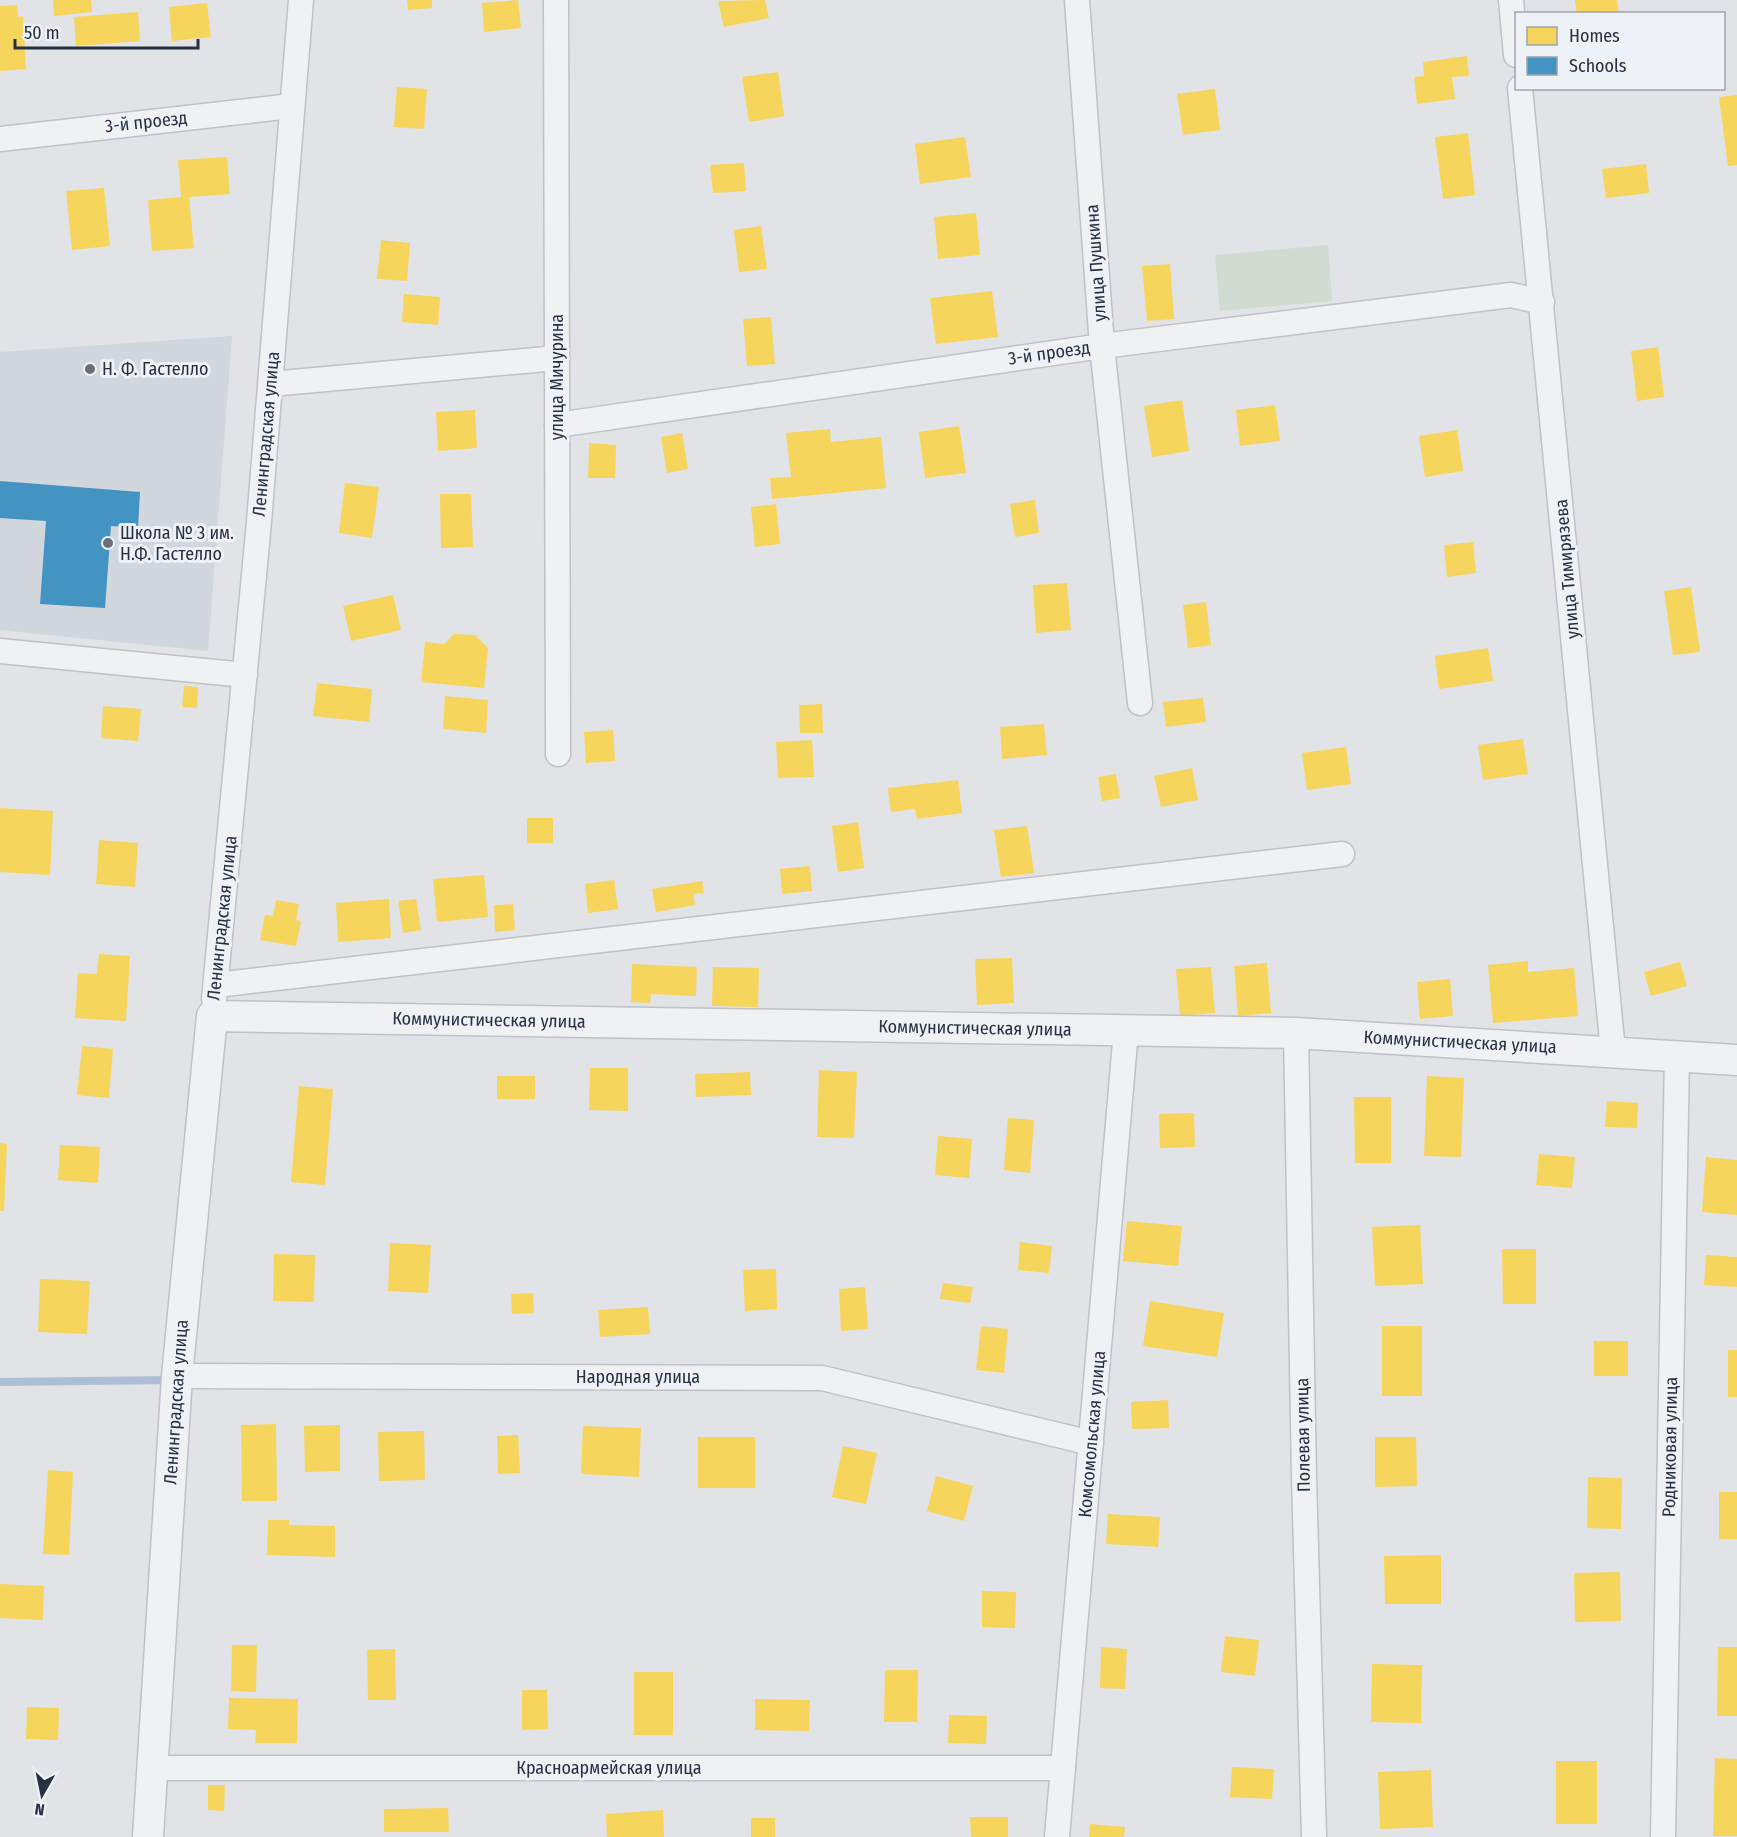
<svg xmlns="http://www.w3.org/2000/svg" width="1737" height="1837" font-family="'Fira Sans Condensed',sans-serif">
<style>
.built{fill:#d2d6dd}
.green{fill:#d1dbd1}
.homes{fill:#f6d55c}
.schools{fill:#4393c3}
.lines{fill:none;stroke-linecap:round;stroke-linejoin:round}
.stream{stroke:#acbfd4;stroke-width:8}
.minor-casing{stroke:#bfc1c4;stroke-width:27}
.tertiary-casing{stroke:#bfc1c4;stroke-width:33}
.minor{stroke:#f0f1f3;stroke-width:24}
.tertiary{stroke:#f0f1f3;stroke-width:30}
.poi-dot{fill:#676f7b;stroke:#eef1f6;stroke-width:2}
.labels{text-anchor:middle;stroke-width:6;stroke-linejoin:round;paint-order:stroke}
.street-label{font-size:18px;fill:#263041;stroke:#eef1f6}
.poi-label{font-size:18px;fill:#263041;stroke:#eef1f6;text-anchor:start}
</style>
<rect width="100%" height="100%" fill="#e1e3e6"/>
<path class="built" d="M232,336L208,651L0,630V352Z"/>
<path class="green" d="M1328,245L1332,301L1220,311L1215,255Z"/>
<g class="homes">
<path d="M53,0H91L92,12L54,16Z"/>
<path d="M407,0H432V8L408,10Z"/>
<path d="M518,0L521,28L484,32L482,3Z"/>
<path d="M765,0L769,18L724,27L718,1Z"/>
<path d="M1575,0H1617L1619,14H1577Z"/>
<path d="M207,3L211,37L172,41L169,7Z"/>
<path d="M17,5L18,17L23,16L26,69L0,71V6Z"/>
<path d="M138,12L140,41L76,46L74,17Z"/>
<path d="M1467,56L1469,76L1452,77L1455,99L1417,104L1414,77L1424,76L1423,62Z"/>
<path d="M778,72L784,116L749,122L742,77Z"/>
<path d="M397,87L427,89L424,129L394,127Z"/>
<path d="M1215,89L1220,130L1183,135L1177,94Z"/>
<path d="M1737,95V165L1728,166L1719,97Z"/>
<path d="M1468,133L1475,195L1443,199L1435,137Z"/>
<path d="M965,137L971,177L920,184L915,144Z"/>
<path d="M227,157L230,194L189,197L194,248L152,251L148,200L181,197L178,160Z"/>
<path d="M744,163L746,191L713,193L710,165Z"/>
<path d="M1646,164L1649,193L1606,198L1602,169Z"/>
<path d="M104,188L110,246L72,250L66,191Z"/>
<path d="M976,213L980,255L938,259L934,217Z"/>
<path d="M761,226L767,269L739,272L734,230Z"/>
<path d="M381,240L410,243L407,281L377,279Z"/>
<path d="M1170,264L1174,319L1147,321L1142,266Z"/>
<path d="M992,291L998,337L936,344L930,298Z"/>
<path d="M404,294L440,297L438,325L402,322Z"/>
<path d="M771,317L775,364L747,366L743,319Z"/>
<path d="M1658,347L1664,397L1637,401L1631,351Z"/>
<path d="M1182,400L1189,451L1152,457L1144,406Z"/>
<path d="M1275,405L1280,441L1240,446L1236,410Z"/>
<path d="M475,410L477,448L438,451L436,412Z"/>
<path d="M959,426L966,473L925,478L919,432Z"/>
<path d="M830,429L831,442L881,437L886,488L772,499L770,478L791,477L786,433Z"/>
<path d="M1457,430L1463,471L1425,477L1419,436Z"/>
<path d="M682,433L688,469L667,473L661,437Z"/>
<path d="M589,443L616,445L615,478H588Z"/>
<path d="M345,483L379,487L372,538L339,533Z"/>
<path d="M440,494H471L473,547L441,548Z"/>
<path d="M1035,500L1039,533L1015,537L1010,504Z"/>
<path d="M776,504L780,544L755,547L751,507Z"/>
<path d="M1473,542L1476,573L1447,577L1444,545Z"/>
<path d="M1067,583L1071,630L1036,633L1033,585Z"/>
<path d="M1691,587L1700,652L1673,655L1664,591Z"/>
<path d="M393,595L401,630L351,641L343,606Z"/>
<path d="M1206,602L1211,645L1188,648L1183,605Z"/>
<path d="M454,634L475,635L488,648L484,688L421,682L425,642L444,644Z"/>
<path d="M1488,648L1493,681L1439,689L1435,656Z"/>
<path d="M317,683L372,689L369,722L313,716Z"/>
<path d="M184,686L198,687L197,708L182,707Z"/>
<path d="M445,696L488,700L486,733L443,729Z"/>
<path d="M1203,698L1206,722L1166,727L1163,702Z"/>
<path d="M822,704L823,733H800L799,705Z"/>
<path d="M103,706L141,709L138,741L101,738Z"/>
<path d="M1044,724L1047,755L1002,759L1000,727Z"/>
<path d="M613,730L615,761L586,763L584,732Z"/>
<path d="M1523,739L1528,774L1483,780L1478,745Z"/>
<path d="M812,740L814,777L778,778L776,742Z"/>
<path d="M1346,747L1351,784L1307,790L1302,753Z"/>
<path d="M1192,768L1198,800L1161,807L1154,776Z"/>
<path d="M1116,774L1120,798L1102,801L1098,777Z"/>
<path d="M958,780L962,813L917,819L915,809L891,812L888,788Z"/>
<path d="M0,808L53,811L50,875L0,872Z"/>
<rect x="527" y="818" width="26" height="25"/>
<path d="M858,822L864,868L838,872L832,826Z"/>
<path d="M1027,826L1034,873L1001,877L994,830Z"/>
<path d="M99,840L138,843L135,887L96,884Z"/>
<path d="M810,866L812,891L782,894L780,869Z"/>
<path d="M484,875L488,917L437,922L433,879Z"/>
<path d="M614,880L618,909L588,913L585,884Z"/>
<path d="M702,881L704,893L693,894L695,905L656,912L652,889Z"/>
<path d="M389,899L391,938L338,942L336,903Z"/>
<path d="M416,899L421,930L403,933L398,901Z"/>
<path d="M276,900L299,904L296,920L301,921L296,946L260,940L265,915L273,916Z"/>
<path d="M513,904L515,930L495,932L494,905Z"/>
<path d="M99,954L130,956L126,1021L75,1018L78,973L97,974Z"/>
<path d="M1012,958L1014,1003L977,1005L975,959Z"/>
<path d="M1528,961V972L1574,968L1578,1016L1493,1023L1488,965Z"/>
<path d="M1680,962L1687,986L1651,996L1644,972Z"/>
<path d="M1267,963L1271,1013L1238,1016L1234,966Z"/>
<path d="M632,964L697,967L696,996L651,994L650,1003L631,1002Z"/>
<path d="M713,967L759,968L758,1007L712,1006Z"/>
<path d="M1211,967L1215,1013L1180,1016L1176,969Z"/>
<path d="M1450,979L1453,1016L1420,1019L1417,982Z"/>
<path d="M82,1046L113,1049L109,1098L77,1095Z"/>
<path d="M590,1068H628V1111L589,1110Z"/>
<path d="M819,1070L857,1072L854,1138L817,1137Z"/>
<path d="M750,1072L751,1095L696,1097L695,1074Z"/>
<rect x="497" y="1076" width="38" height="23"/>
<path d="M1427,1076L1464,1078L1461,1157L1424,1156Z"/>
<path d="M299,1086L333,1089L325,1185L291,1182Z"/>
<path d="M1354,1097H1391V1163H1355Z"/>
<path d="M1607,1101L1638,1103L1637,1128L1605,1127Z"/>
<path d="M1194,1113L1195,1147L1160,1148L1159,1114Z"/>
<path d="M1008,1118L1034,1120L1030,1173L1004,1170Z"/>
<path d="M938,1136L972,1139L969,1178L935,1175Z"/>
<path d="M0,1143L7,1144L4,1211H0Z"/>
<path d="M60,1145L100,1147L98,1183L58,1180Z"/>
<path d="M1539,1154L1575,1157L1572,1188L1536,1185Z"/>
<path d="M1706,1157L1737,1160V1215L1702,1212Z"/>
<path d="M1127,1221L1182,1226L1178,1266L1123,1261Z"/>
<path d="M1420,1225L1423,1284L1375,1286L1372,1227Z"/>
<path d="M1020,1242L1052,1246L1049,1273L1018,1270Z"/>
<path d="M390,1243L431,1245L428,1293L388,1291Z"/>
<path d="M1502,1249H1536V1304H1503Z"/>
<path d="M274,1254L315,1255L314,1302L273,1301Z"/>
<path d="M1706,1255L1737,1257V1287L1704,1285Z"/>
<path d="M776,1269L777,1309L745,1311L743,1270Z"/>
<path d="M40,1279L90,1281L87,1334L38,1332Z"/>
<path d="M943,1283L973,1287L970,1303L940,1299Z"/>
<path d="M865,1287L868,1329L841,1331L839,1289Z"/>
<path d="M533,1293L534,1313L512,1314L511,1294Z"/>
<path d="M1150,1301L1224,1313L1217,1357L1143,1346Z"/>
<path d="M648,1307L650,1334L600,1337L598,1310Z"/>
<path d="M981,1326L1008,1329L1004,1373L976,1370Z"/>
<rect x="1382" y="1326" width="40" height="70"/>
<rect x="1594" y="1341" width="34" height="35"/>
<rect x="1728" y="1350" width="9" height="47"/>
<path d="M1168,1400L1169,1428L1132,1429L1131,1402Z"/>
<path d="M276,1424L277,1501H242L241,1425Z"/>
<path d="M340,1425V1471L305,1472L304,1426Z"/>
<path d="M583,1426L641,1428L639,1477L581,1474Z"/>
<path d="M424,1431L425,1480L379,1481L378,1432Z"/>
<path d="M518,1435L520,1473L498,1474L497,1436Z"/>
<rect x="698" y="1437" width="57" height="51"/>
<path d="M1375,1437H1416L1417,1486L1375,1487Z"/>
<path d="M843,1446L877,1453L866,1504L832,1497Z"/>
<path d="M48,1470L73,1472L69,1555L43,1554Z"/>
<path d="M936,1476L973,1486L964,1521L927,1511Z"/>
<path d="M1588,1477L1622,1478L1621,1529L1587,1528Z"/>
<rect x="1719" y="1492" width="18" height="47"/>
<path d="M1108,1514L1160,1517L1158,1547L1106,1544Z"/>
<path d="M268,1520H289V1525L335,1526V1557L267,1555Z"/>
<path d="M1441,1555V1604H1385L1384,1556Z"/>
<path d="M1620,1572L1621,1621L1575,1622L1574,1573Z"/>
<path d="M0,1584L44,1586L43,1620L0,1618Z"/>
<path d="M982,1591L1016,1592L1015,1628L982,1627Z"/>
<path d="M1225,1636L1259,1640L1255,1676L1221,1672Z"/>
<path d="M232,1645H257L256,1692L231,1691Z"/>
<path d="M1101,1647L1127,1649L1125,1689L1100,1688Z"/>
<path d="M1718,1647H1737V1716H1717Z"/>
<path d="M395,1649L396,1700H368L367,1650Z"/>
<path d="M1372,1664L1422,1665L1421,1723L1371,1722Z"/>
<path d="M885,1670H918L917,1722H884Z"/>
<rect x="634" y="1672" width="39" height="63"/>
<path d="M522,1690H547L548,1729L522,1730Z"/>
<path d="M229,1698L298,1699L297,1743H255L256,1730L228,1729Z"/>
<path d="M755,1699L810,1700L809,1731L755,1730Z"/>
<path d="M27,1707L59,1708L58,1740L26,1739Z"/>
<path d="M949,1715L987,1716L986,1744L948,1743Z"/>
<path d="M1715,1758L1737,1759V1836H1713Z"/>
<rect x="1556" y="1761" width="41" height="63"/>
<path d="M1232,1767L1274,1769L1272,1799L1230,1797Z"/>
<path d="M1431,1770L1433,1827L1380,1829L1378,1772Z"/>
<path d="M208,1785H225L224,1811L208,1810Z"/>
<path d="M448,1808L449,1832H384V1809Z"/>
<path d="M663,1810L664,1837H607L606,1814Z"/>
<path d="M970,1817H1008V1837H971Z"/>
<rect x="751" y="1818" width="24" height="19"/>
<path d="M1090,1824L1125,1827L1124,1837H1089Z"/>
</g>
<path class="schools" d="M0,481L140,492L138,528L111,526L105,608L40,604L46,521L0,518Z"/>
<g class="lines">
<path class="stream" d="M0,1382L171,1380"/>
<g class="minor-casing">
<g id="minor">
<path d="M556,0L558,754"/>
<path d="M1077,0L1102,346L1140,703"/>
<path d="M1511,0L1516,55"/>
<path d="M1520,88L1613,1051"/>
<path d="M0,139L292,106"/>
<path d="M271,384L557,358"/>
<path d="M557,425L1102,346L1511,295L1542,302"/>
<path d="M0,651L245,675"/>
<path d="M216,985L1342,854"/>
<path d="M214,999L259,522L301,0"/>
<path d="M1296,1033L1304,1477L1314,1837"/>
<path d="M177,1376L822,1378L1091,1443"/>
<path d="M154,1768H1063"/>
<path d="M1057,1837L1126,1030"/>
<path d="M1663,1837L1677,1056"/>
</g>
</g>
<g class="tertiary-casing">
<path id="tertiary" d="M148,1837L177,1376L212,1016L1296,1033L1737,1060"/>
</g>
<use href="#minor" class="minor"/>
<use href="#tertiary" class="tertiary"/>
</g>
<g class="poi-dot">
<circle cx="90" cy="369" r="6"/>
<circle cx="108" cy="543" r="6"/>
</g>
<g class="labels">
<g class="street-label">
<text transform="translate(146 122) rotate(-6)" y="6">3-й проезд</text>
<text transform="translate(1096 263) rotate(-94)" y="6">улица Пушкина</text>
<text transform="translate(1049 353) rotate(-8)" y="6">3-й проезд</text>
<text transform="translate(557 377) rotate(-90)" y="6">улица Мичурина</text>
<text transform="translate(266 434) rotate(-85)" y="6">Ленинградская улица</text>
<text transform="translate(1567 569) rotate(-95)" y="6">улица Тимирязева</text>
<text transform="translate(222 918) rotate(-84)" y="6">Ленинградская улица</text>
<text transform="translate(489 1020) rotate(1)" y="6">Коммунистическая улица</text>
<text transform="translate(975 1028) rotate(1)" y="6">Коммунистическая улица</text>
<text transform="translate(1460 1042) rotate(3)" y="6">Коммунистическая улица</text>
<text x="638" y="1383">Народная улица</text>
<text transform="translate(176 1402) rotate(-86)" y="6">Ленинградская улица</text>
<text transform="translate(1092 1434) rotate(-85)" y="6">Комсомольская улица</text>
<text transform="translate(1303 1435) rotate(-91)" y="6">Полевая улица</text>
<text transform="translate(1670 1447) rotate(-89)" y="6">Родниковая улица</text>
<text x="609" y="1774">Красноармейская улица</text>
</g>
<g class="poi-label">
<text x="102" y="375">Н. Ф. Гастелло</text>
<text x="120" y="539">Школа № 3 им.<tspan x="120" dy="21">Н.Ф. Гастелло</tspan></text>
</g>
</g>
<rect x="1515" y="12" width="210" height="78" fill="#eef1f6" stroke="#9ea4ae" stroke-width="1.5"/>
<rect x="1527" y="27" width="30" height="18" fill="#f6d55c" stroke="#9ea4ae" stroke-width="1.5"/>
<text x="1569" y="42" font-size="18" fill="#263041">Homes</text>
<rect x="1527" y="57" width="30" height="18" fill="#4393c3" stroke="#9ea4ae" stroke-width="1.5"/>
<text x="1569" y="72" font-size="18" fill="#263041">Schools</text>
<g transform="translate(42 1795) rotate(189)" stroke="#eef1f6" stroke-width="4.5" paint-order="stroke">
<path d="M0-4.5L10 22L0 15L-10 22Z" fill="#263041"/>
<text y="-9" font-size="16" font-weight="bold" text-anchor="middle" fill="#263041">N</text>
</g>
<path d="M15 39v9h183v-9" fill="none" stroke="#263041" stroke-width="3"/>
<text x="24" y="39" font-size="18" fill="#263041" stroke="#eef1f6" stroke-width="4.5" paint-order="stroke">50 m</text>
</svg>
